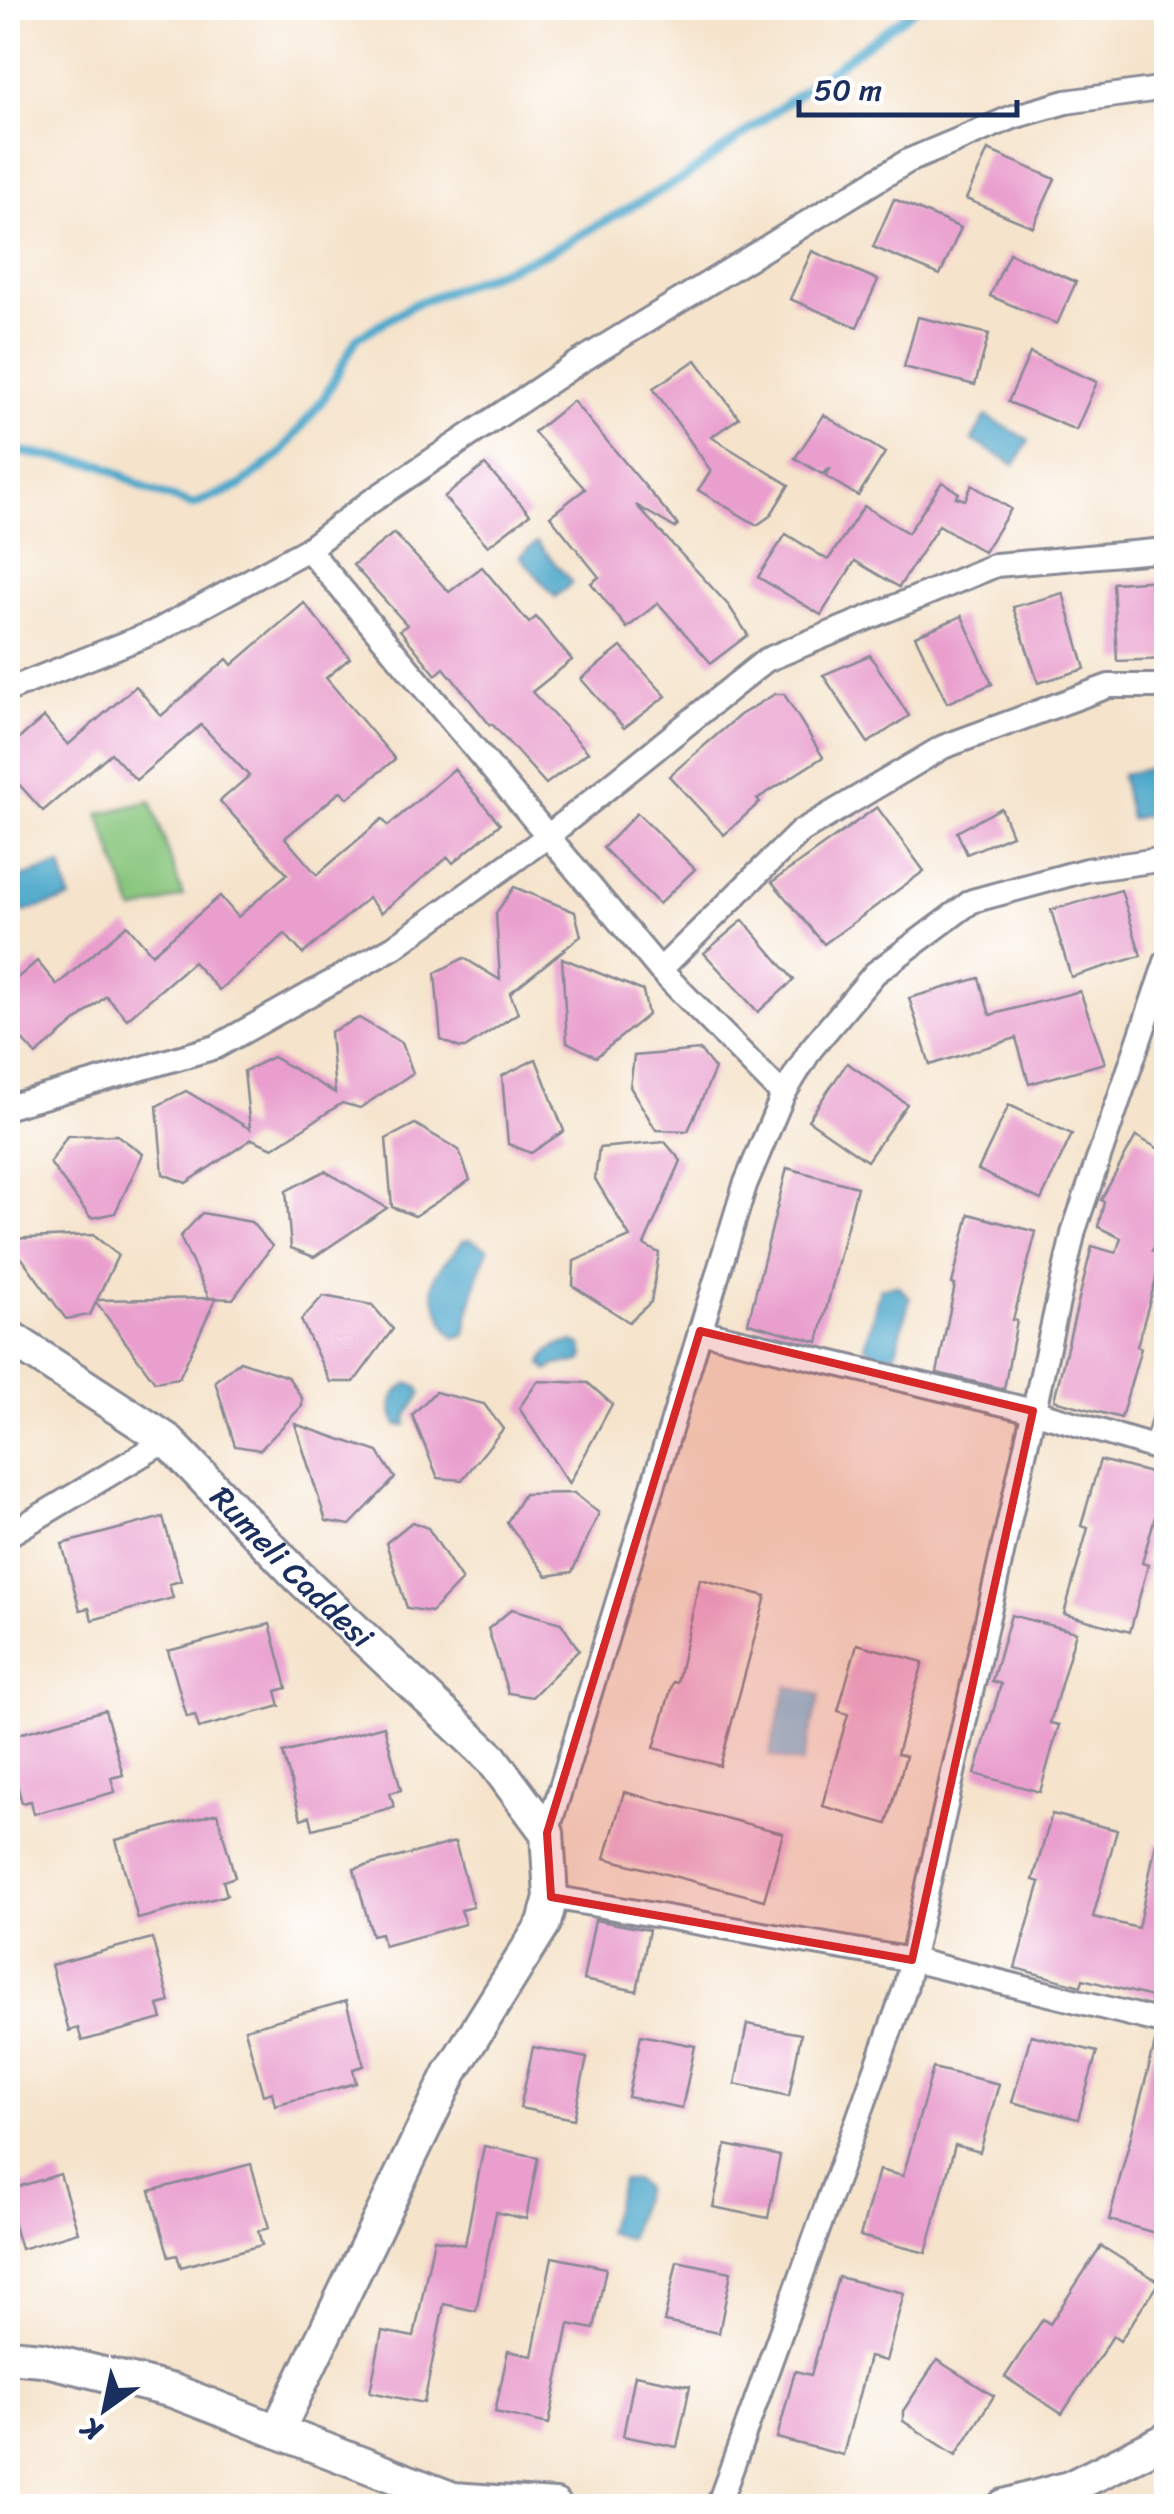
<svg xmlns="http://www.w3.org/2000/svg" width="1174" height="2514" font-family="Sriracha,sans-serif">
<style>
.green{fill:#87c57c;stroke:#517a6d;stroke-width:2.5}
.water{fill:#4da8cb;stroke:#346c94;stroke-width:2.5}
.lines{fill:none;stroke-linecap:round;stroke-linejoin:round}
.stream{stroke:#4da8cb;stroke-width:9}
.building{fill:#e99ecd}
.lane-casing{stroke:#888994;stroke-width:16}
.street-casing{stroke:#888994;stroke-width:28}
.secondary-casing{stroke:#888994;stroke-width:38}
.lane{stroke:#fff;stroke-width:11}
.street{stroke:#fff;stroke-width:22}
.secondary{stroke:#fff;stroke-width:32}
.marked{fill:#d62828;fill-opacity:0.2;stroke:#d62828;stroke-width:8;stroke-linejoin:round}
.labels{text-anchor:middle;stroke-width:9;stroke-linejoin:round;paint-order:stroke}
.street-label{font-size:32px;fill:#1b2f5e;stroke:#fff}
</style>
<rect width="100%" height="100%" fill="#fff"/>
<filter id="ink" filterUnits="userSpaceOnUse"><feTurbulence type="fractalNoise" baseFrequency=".01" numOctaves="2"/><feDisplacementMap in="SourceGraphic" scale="20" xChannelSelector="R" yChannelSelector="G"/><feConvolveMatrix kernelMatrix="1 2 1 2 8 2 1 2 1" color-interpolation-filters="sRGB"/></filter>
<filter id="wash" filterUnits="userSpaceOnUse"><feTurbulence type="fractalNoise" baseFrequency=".0048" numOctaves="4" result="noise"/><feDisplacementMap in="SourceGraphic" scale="40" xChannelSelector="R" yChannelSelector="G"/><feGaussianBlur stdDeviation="2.25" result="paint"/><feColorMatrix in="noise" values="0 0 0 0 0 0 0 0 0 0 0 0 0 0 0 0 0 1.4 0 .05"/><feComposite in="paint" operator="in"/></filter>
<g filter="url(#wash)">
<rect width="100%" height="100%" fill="#f5e3cb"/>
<path class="green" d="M151,801L183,896L134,912L99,814Z"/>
<g class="water">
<path d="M986,416L1029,440L1015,465L972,440Z"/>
<path d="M537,542L572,583L555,597L520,556Z"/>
<path d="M1156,767L1166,811L1130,819L1121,775Z"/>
<path d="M61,865L70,899L8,916V881Z"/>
<path d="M470,1239L488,1249C476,1277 470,1304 465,1334L455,1338C446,1330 444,1321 439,1310C422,1272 443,1270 463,1241Z"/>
<path d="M897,1285L910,1298L895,1355H875L865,1346L880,1288Z"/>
<path d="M573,1342L581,1345L584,1356L581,1361L556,1365L548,1371L542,1364C547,1348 556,1345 573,1342Z"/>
<path d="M409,1383L419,1388L421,1394L407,1415L406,1425H397C388,1409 391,1391 409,1383Z"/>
<path d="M787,1686L820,1695L802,1764L769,1755Z"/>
<path d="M622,2180H634L644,2188L629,2239L606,2232Z"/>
</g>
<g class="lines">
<path class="stream" d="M8,450L103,465L149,490L193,505L240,486L280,454L324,398L357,338L412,305L549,252L685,177L916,8"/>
</g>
<g id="blocks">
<g class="building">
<path d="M988,150L1055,179L1033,227L966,199Z"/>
<path d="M894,199L961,228L940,275L873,247Z"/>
<path d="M812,251L878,280L857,327L790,299Z"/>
<path d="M1009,253L1076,282L1057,324L990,296Z"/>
<path d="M918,317L989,334L975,385L904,367Z"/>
<path d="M1030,353L1097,382L1076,430L1008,402Z"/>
<path d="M696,360L739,418L711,437L789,485L770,516L757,525L698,490L711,471L653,388Z"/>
<path d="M573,401L678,525L675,528L636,505L729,606L748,635L711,663L658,603L627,628L591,583L599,577L550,516L585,489L534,432Z"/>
<path d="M824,415L885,453L858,496L825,476L831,468L822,474L795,458Z"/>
<path d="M485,465L530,514L488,546L444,497Z"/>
<path d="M942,482L959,493L956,497L965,500L972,485L1011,509L984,552L939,525L899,587L855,561L821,615L758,577L786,534L828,560L864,506L908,533Z"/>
<path d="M394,533L449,592L482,567L529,623L536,617L572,660L532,692L588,752L546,784L492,724L490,725L444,668L436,675L400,630L407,625L353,565Z"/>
<path d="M1162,580L1166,659L1117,661L1113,583Z"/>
<path d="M1063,593L1085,669L1038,683L1013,607Z"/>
<path d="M304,603L350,658L326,678L395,759L348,798L341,791L285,838L317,875L382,819L388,826L454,769L500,824L453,863L448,857L381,913L368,898L303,954L285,934L219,990L193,962L127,1019L106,996L36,1055L8,1024V986L37,961L57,985L127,925L152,954L220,896L238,917L287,874L220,801L249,776L201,725L136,780L111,753L43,811L8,772V748L44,717L68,745L136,686L161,716L227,659L232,665Z"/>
<path d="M962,616L992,684L947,703L915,636Z"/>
<path d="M621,647L666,696L624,728L581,679Z"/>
<path d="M870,655L909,716L868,743L823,675Z"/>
<path d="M775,694H784L823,757L757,799L760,802L724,835L669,776L740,715Z"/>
<path d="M877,807L924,871L824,944L772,882Z"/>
<path d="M1001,808L1012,835L967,854L957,832Z"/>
<path d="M637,813L695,869L659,904L603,848Z"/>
<path d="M514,887L575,912L581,936L510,993L518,1013L465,1048H460L441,1040L435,973L464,958L500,980L496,913Z"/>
<path d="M1121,890L1141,956L1071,977L1051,910Z"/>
<path d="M743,920L794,980L758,1012L704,953Z"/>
<path d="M562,958L643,991L648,1015L596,1057L567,1042Z"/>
<path d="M979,978L990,1015L1080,991L1105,1063L1029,1084L1016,1038L930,1065L909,998Z"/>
<path d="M359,1018L402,1043L413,1073L360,1108L342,1103L273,1148L252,1139L186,1183L163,1174L157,1106L186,1091L250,1129L244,1071L273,1057L335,1093L330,1032Z"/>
<path d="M700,1050L715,1069L688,1131L656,1130L630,1087L634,1056Z"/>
<path d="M536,1059L564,1131L531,1153L508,1144L502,1076Z"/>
<path d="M847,1063L907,1104L867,1161L808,1120Z"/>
<path d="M1009,1105L1072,1134L1041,1200L978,1170Z"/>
<path d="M415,1124L459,1150L470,1180L415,1216L392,1207L386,1139Z"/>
<path d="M117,1135L143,1154L115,1213L91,1218L50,1163L67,1136Z"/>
<path d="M1136,1136L1166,1153V1224L1152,1251L1163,1254L1137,1346L1141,1348L1121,1418L1054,1400L1092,1246L1116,1253L1121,1238L1098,1227L1104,1202L1101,1200Z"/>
<path d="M665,1142L681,1161L644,1245L659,1253L651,1302L629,1322L573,1286L574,1261L630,1237L595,1179L599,1148Z"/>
<path d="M787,1168L857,1187L818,1342L748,1323Z"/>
<path d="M325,1171L387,1208L314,1257L291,1248L286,1191Z"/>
<path d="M202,1213L251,1222L272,1246L233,1299L209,1298L180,1237Z"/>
<path d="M969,1214L1036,1232L1013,1320L1017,1321L1004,1389L937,1373L955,1285L952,1284Z"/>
<path d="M93,1235L118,1255L97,1300L216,1298L179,1378L155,1382L96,1302L90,1315L66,1319L8,1239Z"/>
<path d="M323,1296L372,1305L393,1329L354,1382H330L301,1320Z"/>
<path d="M240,1361L288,1377L302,1398V1406L260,1450L235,1446L215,1381Z"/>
<path d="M538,1381L588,1383L612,1404L569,1484L519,1408Z"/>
<path d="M435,1392L484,1404L503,1429L462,1480L438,1478L412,1415Z"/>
<path d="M295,1424L378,1452L395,1478L350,1525L326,1521Z"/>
<path d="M1100,1460L1166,1477L1142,1563L1148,1565L1130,1632L1064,1614L1088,1528L1081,1526Z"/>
<path d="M574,1493L599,1513L572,1572L547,1576L507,1522L524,1494Z"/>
<path d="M163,1517L181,1581L169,1584L173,1598L92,1620L89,1608L80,1610L62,1544Z"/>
<path d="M412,1522L428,1528L462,1580L431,1612L407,1608L386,1543Z"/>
<path d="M700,1579L766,1596L720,1766L654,1748L673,1682L677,1683Z"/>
<path d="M512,1609L561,1623L579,1650L532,1697L508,1693L488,1629Z"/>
<path d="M1011,1615L1076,1632L1050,1723L1059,1725L1040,1792L975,1774L1001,1684L992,1681Z"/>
<path d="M270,1624L287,1688L276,1691L280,1706L199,1728L195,1715L187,1717L168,1651Z"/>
<path d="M857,1644L923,1662L897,1754L906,1756L887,1824L822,1806L848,1714L838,1711Z"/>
<path d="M105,1710L123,1775L111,1778L115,1792L34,1814L31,1801L22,1803L8,1750V1737Z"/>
<path d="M384,1726L401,1790L390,1793L394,1807L313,1829L310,1816L301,1819L283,1753Z"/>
<path d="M624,1792L783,1833L764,1900L605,1858Z"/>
<path d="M217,1813L235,1877L223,1881L227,1895L138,1919L116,1840Z"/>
<path d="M1052,1814L1117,1830L1093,1917L1138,1928L1156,1843L1166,1844V2001L1083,1979L1081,1986L1015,1968L1040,1882L1033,1880Z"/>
<path d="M455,1842L473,1907L461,1910L465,1924L384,1946L381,1933L372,1935L354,1869Z"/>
<path d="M595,1920L649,1930L637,1991L583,1980Z"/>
<path d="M152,1938L170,2002L158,2005L162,2019L82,2041L78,2028L69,2031L51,1965Z"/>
<path d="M346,2001L364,2066L353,2069L356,2083L275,2105L272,2092L263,2095L245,2029Z"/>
<path d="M747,2024L801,2034L789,2096L735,2084Z"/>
<path d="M641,2035L695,2046L682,2108L628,2097Z"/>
<path d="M1031,2035L1097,2052L1078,2119L1012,2102Z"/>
<path d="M1157,2036L1166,2038V2236L1109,2220Z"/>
<path d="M533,2047L587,2058L574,2119L520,2108Z"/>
<path d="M933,2068L999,2084L980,2152L955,2145L926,2253L860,2236L879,2170L903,2176Z"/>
<path d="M726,2145L780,2156L768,2218L713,2207Z"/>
<path d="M484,2146L538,2157L526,2219L496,2212L476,2311L444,2304L424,2403L370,2392L382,2331L414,2337L434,2239L465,2245Z"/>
<path d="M251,2164L269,2228L258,2231L262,2245L181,2267L177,2255L169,2257L150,2191Z"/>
<path d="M60,2174L78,2232L21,2249L8,2205V2190Z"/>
<path d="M1101,2246L1159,2282L1120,2341L1113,2336L1062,2414L1005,2377L1043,2319L1050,2324Z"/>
<path d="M552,2257L606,2268L594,2329L569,2324L549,2424L495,2412L508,2351L532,2356Z"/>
<path d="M677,2261L731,2272L719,2333L664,2322Z"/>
<path d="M838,2277L904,2293L886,2361L869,2357L843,2455L777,2438L795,2371L811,2375Z"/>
<path d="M937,2360L994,2396L956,2455L903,2421V2411Z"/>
<path d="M635,2375L690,2386L677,2447L623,2436Z"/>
</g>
</g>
</g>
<g filter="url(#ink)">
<use href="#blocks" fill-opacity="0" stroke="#888994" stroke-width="2.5"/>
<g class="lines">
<g class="lane-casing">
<path id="lane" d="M1150,1446L1166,1393"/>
</g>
<g class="street-casing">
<g id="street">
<path d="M308,549L660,970L783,1095"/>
<path d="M8,690L157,631L308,549L367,504L576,364L908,161L1013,117L1066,102L1166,88"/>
<path d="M660,970L800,832L943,747L1109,686H1166"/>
<path d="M8,1107L216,1047L394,947L548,836L766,660L996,565L1166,550"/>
<path d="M700,1331L1033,1411L1166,1451"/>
<path d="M8,1535L167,1440"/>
<path d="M547,1833L745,1185L783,1095L811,1049L875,973L972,901L1086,870L1166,859"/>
<path d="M551,1897L912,1960L1166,2023"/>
<path d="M718,2506L905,1989L1074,1230L1166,962"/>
</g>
</g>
<g class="secondary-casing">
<g id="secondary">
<path id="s1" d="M8,1336L167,1440L299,1577L491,1758L547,1833L551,1897L544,1923L451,2072L278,2430"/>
<path d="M8,2356L42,2359L173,2391L453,2499L555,2506"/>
<path d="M1004,2506L1069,2488L1166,2440"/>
</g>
</g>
<use href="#lane" class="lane"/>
<use href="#street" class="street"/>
<use href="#secondary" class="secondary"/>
</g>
</g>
<path class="marked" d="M700,1331L1033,1411L912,1960L551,1897L547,1833Z"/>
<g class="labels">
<g class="street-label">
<text dy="11" stroke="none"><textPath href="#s1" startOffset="368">Rumeli Caddesi</textPath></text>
</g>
</g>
<rect width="1174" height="2514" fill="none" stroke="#fff" stroke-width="40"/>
<g transform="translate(105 2409) rotate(213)" stroke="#ffffff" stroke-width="8" paint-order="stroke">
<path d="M0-8L18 38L0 25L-18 38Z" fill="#1b2f5e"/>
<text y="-15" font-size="28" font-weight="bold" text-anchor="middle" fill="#1b2f5e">K</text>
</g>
<path d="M799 100v15h218v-15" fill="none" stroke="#1b2f5e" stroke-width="5"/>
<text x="814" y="100" font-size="30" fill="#1b2f5e" stroke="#ffffff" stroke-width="8" paint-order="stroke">50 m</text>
</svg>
